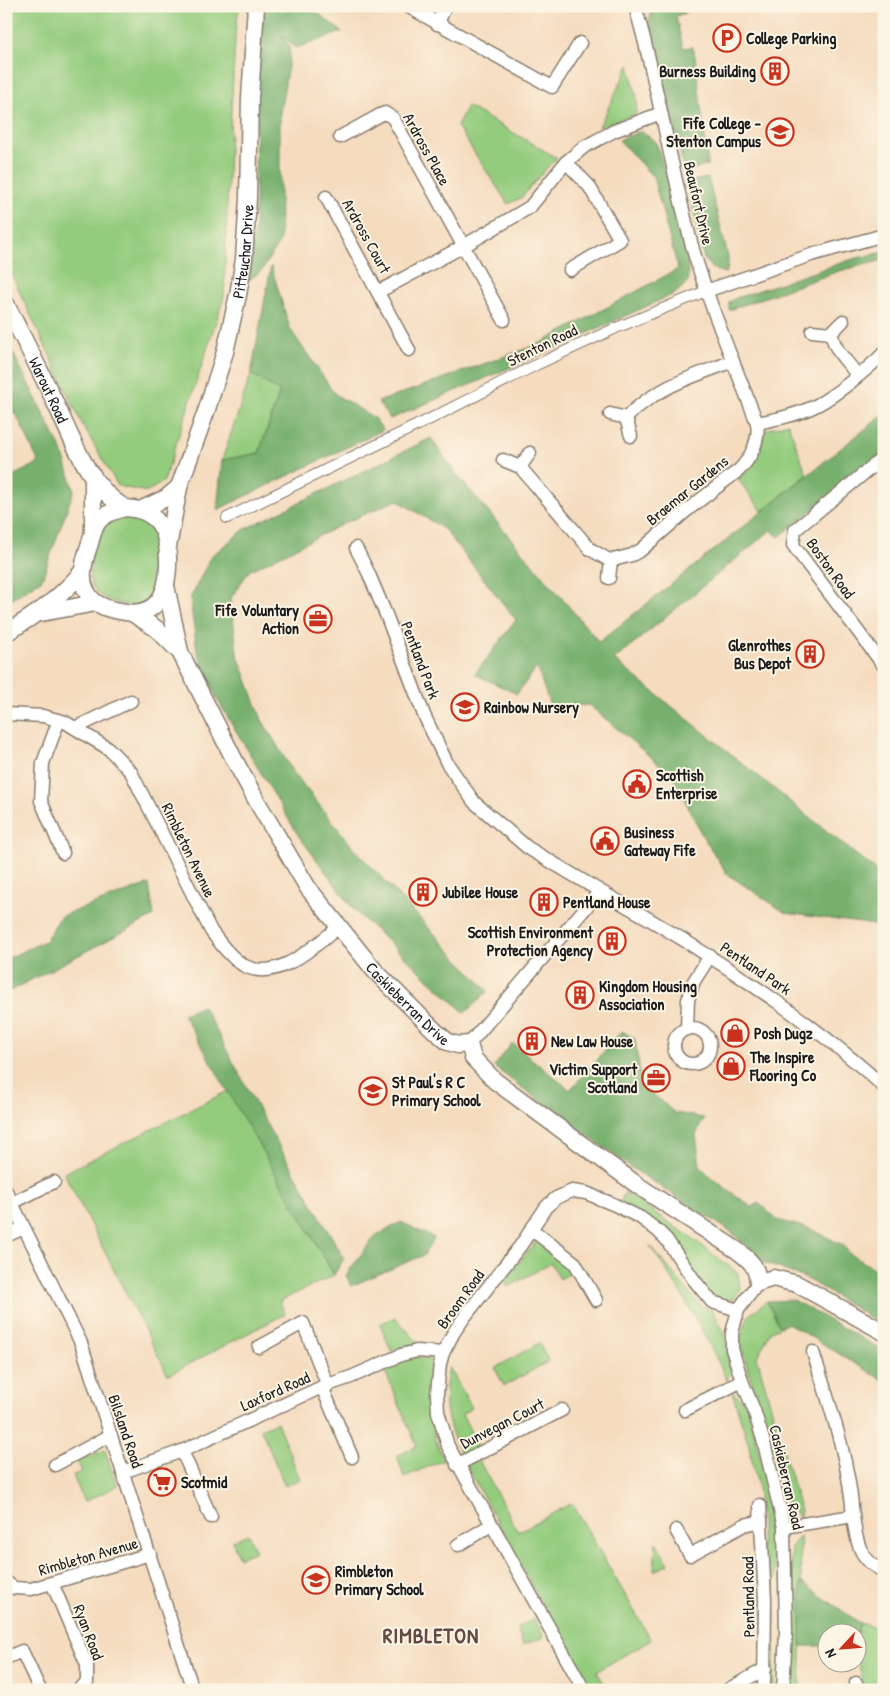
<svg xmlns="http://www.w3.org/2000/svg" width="890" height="1696" font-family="'Patrick Hand',sans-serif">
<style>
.green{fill:#94cc7e;stroke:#58744d}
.forest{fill:#77b06d;stroke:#4a6644}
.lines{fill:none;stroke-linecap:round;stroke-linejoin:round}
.pedestrian-casing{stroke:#887c6e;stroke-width:12}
.minor-casing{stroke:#887c6e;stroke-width:15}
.tertiary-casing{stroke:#887c6e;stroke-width:19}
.pedestrian{stroke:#fff;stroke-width:10}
.minor{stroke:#fff;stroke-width:12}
.tertiary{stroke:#fff;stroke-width:16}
.labels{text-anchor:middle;stroke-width:4;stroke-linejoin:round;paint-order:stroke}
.poi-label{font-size:16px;font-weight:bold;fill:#1c1c1c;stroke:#fcf5e5;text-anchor:start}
.street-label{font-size:16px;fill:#1c1c1c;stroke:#fcf5e5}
.district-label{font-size:21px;font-weight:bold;letter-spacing:1px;fill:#634a45;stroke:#fcf5e5}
</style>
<rect width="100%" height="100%" fill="#fcf5e5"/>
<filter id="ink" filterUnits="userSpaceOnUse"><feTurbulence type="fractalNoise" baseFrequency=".02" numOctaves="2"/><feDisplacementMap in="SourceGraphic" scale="10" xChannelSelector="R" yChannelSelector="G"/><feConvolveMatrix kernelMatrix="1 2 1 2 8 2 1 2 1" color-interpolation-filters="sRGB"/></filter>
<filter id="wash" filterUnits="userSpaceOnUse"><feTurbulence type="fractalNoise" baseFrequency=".0096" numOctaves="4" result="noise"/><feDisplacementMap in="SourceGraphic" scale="20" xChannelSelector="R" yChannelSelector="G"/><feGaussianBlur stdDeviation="1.12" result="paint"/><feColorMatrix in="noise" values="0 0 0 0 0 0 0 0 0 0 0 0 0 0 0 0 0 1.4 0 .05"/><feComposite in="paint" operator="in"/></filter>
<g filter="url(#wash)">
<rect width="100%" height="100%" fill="#f5dcbf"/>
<g class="green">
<path d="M6,6H240L236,24L229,149L224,297L164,481L147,492L118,486L83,426L6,263Z"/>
<path d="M629,65L637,98L636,114L599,127Z"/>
<path d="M467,106L557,158L545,170L521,198L508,204L457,126Z"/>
<path d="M251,374L280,391L259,453L222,460Z"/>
<path d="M788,423L807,475L762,511L738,479L752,467L757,458L765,430Z"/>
<path d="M124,515C131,516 141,517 146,521C161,532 161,549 160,566C160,572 161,583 159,589C150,607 134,608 117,603C106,599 99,597 93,587C83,572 96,534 107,523C112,519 118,517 124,515Z"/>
<path d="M228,1091L334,1275L280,1301L285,1314L168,1375L64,1173Z"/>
<path d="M625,1192L693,1239L738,1273L740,1288L734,1299L721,1302L699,1284L674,1244L620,1202Z"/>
<path d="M539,1234L579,1268L560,1279L551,1263L508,1287L504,1279L533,1246Z"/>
<path d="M650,1246L700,1305L713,1311L725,1334L731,1370L727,1381C706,1334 680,1289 650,1246Z"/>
<path d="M767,1301L780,1327L771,1331L757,1357L800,1509V1518L788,1505L739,1339L749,1315Z"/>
<path d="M395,1317L420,1345H408L391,1351L380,1324Z"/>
<path d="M539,1343L549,1361L504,1386L495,1368Z"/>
<path d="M423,1357L433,1361L428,1392L435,1439L444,1460L404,1477L397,1456L417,1446L384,1369L408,1359Z"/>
<path d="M449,1367L472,1408L462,1414L481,1452L476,1455L518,1532L572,1503L651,1640L597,1671L607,1690H590C557,1632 525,1574 494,1516C479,1487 459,1458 450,1427C444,1407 444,1387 449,1367Z"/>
<path d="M732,1392L746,1403L767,1484L775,1562L774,1690H764L761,1521L758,1487L748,1442Z"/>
<path d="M277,1422L300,1479L285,1486L261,1429Z"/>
<path d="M105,1450L117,1486L84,1502L73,1475L82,1472L77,1461Z"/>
<path d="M248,1534L256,1551L239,1558L232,1541Z"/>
<path d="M800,1536L802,1626L800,1690H790L791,1547Z"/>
<path d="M656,1542L669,1564L654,1571Z"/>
<path d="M534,1619L544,1637L523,1645L517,1627Z"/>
<path d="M860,1623L884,1630V1690H865C859,1668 853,1644 860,1623Z"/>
</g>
<g class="forest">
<path d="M265,6H309L342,32L296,48L281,35L289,46L290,54L280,113V241L262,270L248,281L255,228L256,84Z"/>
<path d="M657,6H684L685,13L676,16L683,48L692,47L695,56L708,165L685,172L649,23L651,12Z"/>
<path d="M641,131L656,142L675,205L688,263V282L676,293L535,357L390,419L378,402L539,344L678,269L653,177L619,140Z"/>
<path d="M708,178L728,256V266L726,273C715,271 710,268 704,259L687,182Z"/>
<path d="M884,252V260L839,271L729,310V302L736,298L853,259Z"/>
<path d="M271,266L290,329L335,394L374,418L383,430L217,510L222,460L259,453L280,392L251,374Z"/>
<path d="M6,339L62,451L74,490L42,579L6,603V479L39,463L17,416L6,407Z"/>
<path d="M884,414V452L779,537L771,530L614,660L884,877V930L875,925L786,913L727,874L702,835L673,776L589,705L550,706L537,667L517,694L475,674L516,620L444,529L397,500L347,522L249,571L231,598L237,653L262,720L293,772L351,845L488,991L465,1013L355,911L298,835L217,699L197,651L190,599L211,556L245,529L431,438L456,474L599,642Z"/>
<path d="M149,884L154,916L6,993V959L45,941L61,916Z"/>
<path d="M203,1006L268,1127L344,1258L334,1275L183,1014Z"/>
<path d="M622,1031L635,1039L642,1085L675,1113L704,1118L696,1135L700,1166L713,1179L752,1207L759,1203L777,1220L808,1228L843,1245L849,1253L884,1275V1326L807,1279L763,1262L730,1231L633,1169L494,1067L512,1043L570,1090Z"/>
<path d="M401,1222L434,1238L424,1255L351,1286L346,1275L374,1237Z"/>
<path d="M793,1300L884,1351V1381L788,1323L780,1327L767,1301Z"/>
<path d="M801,1582L860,1623L857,1633L828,1634L827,1646H801Z"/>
</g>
</g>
<g filter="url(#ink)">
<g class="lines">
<g class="pedestrian-casing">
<path id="pedestrian" d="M227,518L430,419L538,364L616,328L706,291"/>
</g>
<g class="minor-casing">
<g id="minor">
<path d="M407,6L552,87L580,43"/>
<path d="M437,24L446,6"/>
<path d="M340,137L380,115L385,113L393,118L504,320"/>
<path d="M566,162L589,186L620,240L570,270"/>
<path d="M326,197L409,350"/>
<path d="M706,291L811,255L884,235"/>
<path d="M378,292L462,247L530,207L566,162L584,147L614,131L661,113"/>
<path d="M812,331L831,333"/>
<path d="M831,333C836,354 846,359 857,375"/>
<path d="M831,333L843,321"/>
<path d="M610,414L626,418C655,387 695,376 733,361"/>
<path d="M626,418L631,436"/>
<path d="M757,423C777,419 798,415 817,405C836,395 868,369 884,353"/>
<path d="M884,457L795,530L793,545L884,666"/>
<path d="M503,460L520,467L590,549L607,559L613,560L632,555L641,550L686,511L739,470C751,458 760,440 757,423C736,367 711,311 694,253C671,172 659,87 635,6"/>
<path d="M520,467L530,453"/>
<path d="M356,548L368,572L387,617L424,715L447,763L474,802L528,848L600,891"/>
<path d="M609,578L611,560"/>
<path d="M6,714L43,716L65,722L109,749L131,772L211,931C220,943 230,957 243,965C276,984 314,946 339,927"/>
<path d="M59,720L43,763L41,801L63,853"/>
<path d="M75,728L131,701"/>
<circle cx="692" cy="1046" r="18"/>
<path d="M687,1029L688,1000L694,981L710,956"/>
<path d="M469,1044L600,891C662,925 722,963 780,1004C816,1030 852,1057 884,1087"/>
<path d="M6,1191L81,1343L193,1690"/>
<path d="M12,1203L54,1182"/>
<path d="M531,1229L575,1263L596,1300"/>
<path d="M6,1236L24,1228"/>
<path d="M758,1283L738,1310L732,1333V1349L742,1381L754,1410L764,1443L784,1527L786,1632L783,1690"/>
<path d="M259,1347L303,1323L328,1386"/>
<path d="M813,1352C830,1406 849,1459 853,1516"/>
<path d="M322,1387L352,1457"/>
<path d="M685,1410L742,1381"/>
<path d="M182,1451L211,1517"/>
<path d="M55,1465L111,1435"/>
<path d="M457,1465L562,1410"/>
<path d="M123,1472L182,1451L322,1387L351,1377L401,1355L417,1351L443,1353"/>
<path d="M760,1505L765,1600L764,1690"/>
<path d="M784,1527L853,1516C856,1540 859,1561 884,1571"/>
<path d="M676,1530L690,1555L744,1525L761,1521"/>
<path d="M458,1545L491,1525"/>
<path d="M6,1582L14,1588L31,1589L150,1554"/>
<path d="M52,1583L87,1665V1683L78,1690"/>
<path d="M6,1658L22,1651L40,1690"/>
<path d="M856,1683L858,1690"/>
<path d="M584,1690L448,1446L438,1412L437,1394L440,1364L443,1353L454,1332L466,1315L521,1245L546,1207L556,1198L572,1191L586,1193L615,1205L641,1218L658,1231L666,1239L694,1280L712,1302L738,1310"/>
<path d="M727,1690L765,1669"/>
</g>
</g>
<g class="tertiary-casing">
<g id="tertiary">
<path id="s1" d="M6,304C21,334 37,364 51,394C70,432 86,485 125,508"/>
<path d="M93,476V532"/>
<path d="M125,508C161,510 169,533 168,566C167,597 155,619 120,611C112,610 102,607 95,602C76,586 83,563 90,543C92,536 94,527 98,522C105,513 115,511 125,508Z"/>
<path d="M140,510L166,498L179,487"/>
<path id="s2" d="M168,547L179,487L207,409L225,352L238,295L244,259L248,198L250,98L256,6"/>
<path id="s3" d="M166,586L180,652L235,761L259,805L308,888L375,971L434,1030L448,1042L458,1045L469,1044L473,1058L495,1081L640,1187L738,1251C750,1261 757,1265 758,1283L773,1278L797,1284L884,1332"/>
<path d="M41,613L96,603"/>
<path d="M132,613L157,629L180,652"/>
<path d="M6,633C37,614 58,600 82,572"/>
</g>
</g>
<use href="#pedestrian" class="pedestrian"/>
<use href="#minor" class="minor"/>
<use href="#tertiary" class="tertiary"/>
</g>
</g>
<defs>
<g id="parking-ring" transform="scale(1.4375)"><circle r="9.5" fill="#fcf5e5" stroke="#c8321e" stroke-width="1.5"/><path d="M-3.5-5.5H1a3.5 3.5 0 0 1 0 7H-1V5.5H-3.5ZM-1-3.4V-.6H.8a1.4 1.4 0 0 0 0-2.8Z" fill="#c8321e"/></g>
<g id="building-ring" transform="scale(1.4375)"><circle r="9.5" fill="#fcf5e5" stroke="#c8321e" stroke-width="1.5"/><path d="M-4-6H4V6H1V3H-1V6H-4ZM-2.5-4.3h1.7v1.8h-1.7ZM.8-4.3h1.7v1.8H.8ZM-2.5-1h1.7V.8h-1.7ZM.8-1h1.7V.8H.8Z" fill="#c8321e"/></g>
<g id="university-ring" transform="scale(1.4375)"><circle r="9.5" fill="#fcf5e5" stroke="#c8321e" stroke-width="1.5"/><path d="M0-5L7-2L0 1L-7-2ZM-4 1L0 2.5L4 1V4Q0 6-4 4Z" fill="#c8321e"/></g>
<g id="office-ring" transform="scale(1.4375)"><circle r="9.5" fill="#fcf5e5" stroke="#c8321e" stroke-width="1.5"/><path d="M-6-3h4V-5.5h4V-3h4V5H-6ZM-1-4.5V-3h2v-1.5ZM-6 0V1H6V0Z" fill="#c8321e"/></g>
<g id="school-ring" transform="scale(1.4375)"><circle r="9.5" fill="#fcf5e5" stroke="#c8321e" stroke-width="1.5"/><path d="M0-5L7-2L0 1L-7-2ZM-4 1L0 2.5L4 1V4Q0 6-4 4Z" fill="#c8321e"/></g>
<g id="civic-ring" transform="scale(1.4375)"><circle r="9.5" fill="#fcf5e5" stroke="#c8321e" stroke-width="1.5"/><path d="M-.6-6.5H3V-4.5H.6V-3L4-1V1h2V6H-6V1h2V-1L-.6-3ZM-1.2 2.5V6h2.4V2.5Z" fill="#c8321e"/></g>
<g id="shop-ring" transform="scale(1.4375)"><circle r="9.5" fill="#fcf5e5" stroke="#c8321e" stroke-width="1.5"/><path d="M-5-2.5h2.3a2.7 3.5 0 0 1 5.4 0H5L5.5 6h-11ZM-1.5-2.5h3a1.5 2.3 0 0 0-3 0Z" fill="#c8321e"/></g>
<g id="supermarket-ring" transform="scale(1.4375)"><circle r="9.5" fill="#fcf5e5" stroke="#c8321e" stroke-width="1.5"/><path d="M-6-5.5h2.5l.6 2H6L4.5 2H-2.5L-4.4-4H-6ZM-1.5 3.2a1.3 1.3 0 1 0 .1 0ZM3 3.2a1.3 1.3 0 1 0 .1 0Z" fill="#c8321e"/></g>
</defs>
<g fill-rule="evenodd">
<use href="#parking-ring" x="727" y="38"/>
<use href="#building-ring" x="775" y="71"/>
<use href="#university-ring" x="780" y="132"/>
<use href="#office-ring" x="318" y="619"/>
<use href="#building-ring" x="810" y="654"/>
<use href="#school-ring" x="465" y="707"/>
<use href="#civic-ring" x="637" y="784"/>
<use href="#civic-ring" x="605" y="841"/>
<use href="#building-ring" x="423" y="892"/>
<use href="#building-ring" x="544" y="902"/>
<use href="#building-ring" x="612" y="941"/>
<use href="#building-ring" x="580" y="995"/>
<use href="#shop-ring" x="735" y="1033"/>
<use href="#building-ring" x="532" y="1041"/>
<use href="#shop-ring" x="731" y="1066"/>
<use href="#office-ring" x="656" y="1078"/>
<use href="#school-ring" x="373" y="1091"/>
<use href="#supermarket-ring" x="162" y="1482"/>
<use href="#school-ring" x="316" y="1580"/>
</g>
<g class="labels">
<g class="poi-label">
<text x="746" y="44">College Parking</text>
<text x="756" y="77" text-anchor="end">Burness Building</text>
<text x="761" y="129" text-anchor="end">Fife College -<tspan x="761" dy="18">Stenton Campus</tspan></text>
<text x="299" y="616" text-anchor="end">Fife Voluntary<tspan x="299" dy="18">Action</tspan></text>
<text x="791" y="651" text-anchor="end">Glenrothes<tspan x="791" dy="18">Bus Depot</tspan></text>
<text x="484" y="713">Rainbow Nursery</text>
<text x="656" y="781">Scottish<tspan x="656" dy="18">Enterprise</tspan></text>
<text x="624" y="838">Business<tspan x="624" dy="18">Gateway Fife</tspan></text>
<text x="442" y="898">Jubilee House</text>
<text x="563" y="908">Pentland House</text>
<text x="593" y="938" text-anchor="end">Scottish Environment<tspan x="593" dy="18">Protection Agency</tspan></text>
<text x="599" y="992">Kingdom Housing<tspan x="599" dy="18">Association</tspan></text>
<text x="754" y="1039">Posh Dugz</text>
<text x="551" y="1047">New Law House</text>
<text x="750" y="1063">The Inspire<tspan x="750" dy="18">Flooring Co</tspan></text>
<text x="637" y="1075" text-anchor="end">Victim Support<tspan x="637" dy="18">Scotland</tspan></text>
<text x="392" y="1088">St Paul's R C<tspan x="392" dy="18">Primary School</tspan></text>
<text x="181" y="1488">Scotmid</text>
<text x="335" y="1577">Rimbleton<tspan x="335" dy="18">Primary School</tspan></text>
</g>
<g class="street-label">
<text transform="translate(427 149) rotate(61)" y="6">Ardross Place</text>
<text transform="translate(699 203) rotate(77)" y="6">Beaufort Drive</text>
<text transform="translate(367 236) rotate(61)" y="6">Ardross Court</text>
<text dy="6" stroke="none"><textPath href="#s2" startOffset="306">Pitteuchar Drive</textPath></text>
<text transform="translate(542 345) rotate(-26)" y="6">Stenton Road</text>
<text dy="6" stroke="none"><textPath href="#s1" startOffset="96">Warout Road</textPath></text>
<text transform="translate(687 490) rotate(-39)" y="6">Braemar Gardens</text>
<text transform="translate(831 568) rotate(54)" y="6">Boston Road</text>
<text transform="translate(421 660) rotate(69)" y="6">Pentland Park</text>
<text transform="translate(189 850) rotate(64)" y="6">Rimbleton Avenue</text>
<text transform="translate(756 968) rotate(34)" y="6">Pentland Park</text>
<text dy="6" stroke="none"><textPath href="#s3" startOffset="489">Caskieberran Drive</textPath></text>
<text transform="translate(460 1299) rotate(-54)" y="6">Broom Road</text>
<text transform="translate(275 1391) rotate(-24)" y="6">Laxford Road</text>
<text transform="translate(502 1423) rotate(-27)" y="6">Dunvegan Court</text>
<text transform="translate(126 1431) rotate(71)" y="6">Bilsland Road</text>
<text transform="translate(787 1477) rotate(77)" y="6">Caskieberran Road</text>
<text transform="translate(88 1556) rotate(-16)" y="6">Rimbleton Avenue</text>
<text transform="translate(748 1597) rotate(-91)" y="6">Pentland Road</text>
<text transform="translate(89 1632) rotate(69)" y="6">Ryan Road</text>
</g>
<g class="district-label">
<text x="431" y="1643">RIMBLETON</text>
</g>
</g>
<rect width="890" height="1696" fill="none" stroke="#fcf5e5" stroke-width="25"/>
<g transform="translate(842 1648) rotate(244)"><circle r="24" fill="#fcf5e5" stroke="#a29e95"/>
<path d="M0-4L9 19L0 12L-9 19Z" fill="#c8321e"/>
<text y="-8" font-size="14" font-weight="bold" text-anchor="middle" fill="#1c1c1c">N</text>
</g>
</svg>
